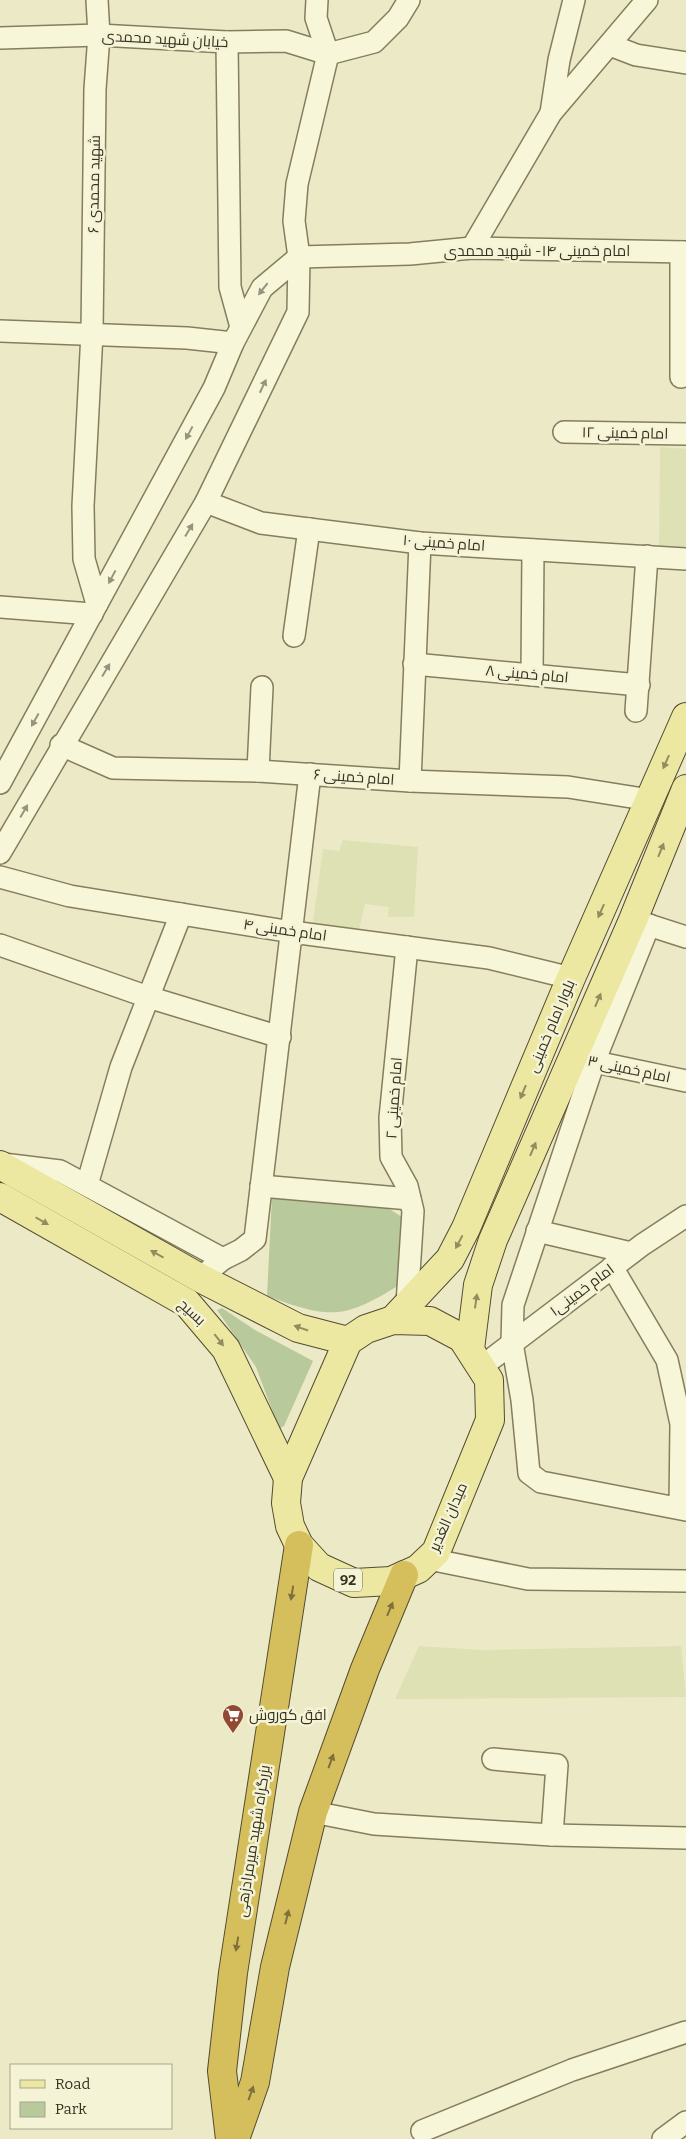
<svg xmlns="http://www.w3.org/2000/svg" width="686" height="2139" font-family="Bitter,Cairo,serif">
<style>
.farmland{fill:#dde1b4}
.green{fill:#b8c99b}
.lines{fill:none;stroke-linecap:round;stroke-linejoin:round}
.minor-casing{stroke:#867d5d;stroke-width:24}
.major-casing{stroke:#544a31;stroke-width:30}
.highway-casing{stroke:#544a31;stroke-width:30}
.minor{stroke:#f7f6d9;stroke-width:21}
.major{stroke:#ece8a1;stroke-width:28}
.highway{stroke:#d5bf5d;stroke-width:28}
.oneway{fill:#97947c}
.oneway2{fill:#928c60}
.oneway3{fill:#7e713b}
.labels{text-anchor:middle;stroke-width:5;stroke-linejoin:round;paint-order:stroke}
.shield{fill:#f4f3d6;stroke:#706b57;stroke-width:1}
.shield-label{font-size:14px;font-weight:bold;fill:#373120}
.street-label{font-size:15px;fill:#373120;stroke:#f4f3d6}
.poi-label{font-size:15px;fill:#373120;stroke:#f4f3d6;text-anchor:start}
</style>
<rect width="100%" height="100%" fill="#eceac6"/>
<g class="farmland">
<path d="M660,447L686,449V553L659,552Z"/>
<path d="M343,840L418,847L414,917H388L389,907L365,904L358,934L312,929L323,849L339,851Z"/>
<path d="M419,1646L482,1650L681,1646L686,1697L395,1699Z"/>
</g>
<g class="green">
<path d="M272,1196L377,1201L402,1217L401,1284C343,1320 330,1319 267,1296Z"/>
<path d="M222,1308L255,1330L313,1361L284,1426L279,1429L256,1367L217,1310Z"/>
</g>
<g class="lines">
<g class="minor-casing">
<g id="minor">
<path d="M97,0L99,35L95,89L92,333L83,506L84,559L97,604"/>
<path d="M0,38L99,35L227,42L286,41L328,54"/>
<path d="M227,42L230,287L241,327"/>
<path d="M610,45L636,55L686,63"/>
<path d="M328,54L374,42L398,18L409,0"/>
<path d="M551,113L559,60L574,0"/>
<path d="M472,248L551,113L647,0"/>
<path d="M299,257L410,254L472,248L686,252"/>
<path d="M0,331L187,338L233,343"/>
<path d="M681,377V252"/>
<path d="M564,432L686,434"/>
<path d="M206,502L261,523L420,543L686,559"/>
<path d="M0,607L92,614"/>
<path d="M294,636L309,529"/>
<path d="M414,664L639,685"/>
<path d="M532,675L533,550"/>
<path d="M636,711L647,556"/>
<path d="M61,745L113,768L258,771L410,781L568,787L650,800"/>
<path d="M258,771L262,687"/>
<path d="M410,781L420,543"/>
<path d="M0,783L214,388L233,343L262,288L299,257"/>
<path d="M0,853L206,502L298,312L299,257L294,221L297,184L328,54L316,18L317,0"/>
<path d="M0,877L70,896L292,932L489,958L571,978"/>
<path d="M636,921L686,937"/>
<path d="M649,925L594,1062L513,1305L512,1343L522,1400L529,1473L541,1482L686,1510"/>
<path d="M0,945L148,997L280,1037"/>
<path d="M407,947L390,1118L391,1157L407,1186L413,1211L407,1304"/>
<path d="M581,1059L686,1081"/>
<path d="M3,1164L60,1171L223,1259"/>
<path d="M87,1185L121,1067L181,914"/>
<path d="M261,1186L410,1199"/>
<path d="M537,1231L631,1253"/>
<path d="M612,1267L667,1360L681,1424L680,1507"/>
<path d="M200,1278L223,1259L241,1250L255,1239L310,774"/>
<path d="M481,1367L642,1245L686,1216"/>
<path d="M429,1559L528,1579L686,1581"/>
<path d="M493,1759L557,1765L552,1835"/>
<path d="M313,1812L374,1824L552,1835L686,1838"/>
<path d="M422,2131L572,2070L686,2032"/>
<path d="M663,2139L686,2122"/>
</g>
</g>
<g class="major-casing">
<g id="major">
<path d="M0,1165L200,1278L298,1328L348,1341"/>
<path d="M0,1197L187,1303L226,1349L288,1478"/>
<path d="M393,1320L430,1321L462,1338L489,1380L490,1420L436,1552L418,1569L391,1581L354,1583L319,1567L299,1545L290,1526L286,1503L288,1478L348,1341L366,1329Z"/>
<path d="M393,1320L450,1259L466,1228L571,978L686,717"/>
<path d="M470,1349L478,1285L493,1240L633,920L686,789"/>
</g>
</g>
<g class="highway-casing">
<g id="highway">
<path d="M230,2139L222,2071L233,1973L299,1545"/>
<path d="M235,2139L255,2082L275,1967L313,1812L365,1669L404,1575"/>
</g>
</g>
<use href="#minor" class="minor"/>
<use href="#major" class="major"/>
<use href="#highway" class="highway"/>
</g>
<defs><path id="oneway-solid" d="M-6-.8H1V-3.2L6.5 0L1 3.2V.8H-6Z" transform="scale(1.25)"/></defs>
<g class="oneway">
<use href="#oneway-solid" transform="translate(263 289) rotate(128)"/>
<use href="#oneway-solid" transform="translate(263 386) rotate(-65)"/>
<use href="#oneway-solid" transform="translate(189 433) rotate(118)"/>
<use href="#oneway-solid" transform="translate(189 530) rotate(-59)"/>
<use href="#oneway-solid" transform="translate(112 577) rotate(118)"/>
<use href="#oneway-solid" transform="translate(106 670) rotate(-59)"/>
<use href="#oneway-solid" transform="translate(35 720) rotate(119)"/>
<use href="#oneway-solid" transform="translate(24 811) rotate(-60)"/>
</g>
<g class="oneway2">
<use href="#oneway-solid" transform="translate(666 762) rotate(114)"/>
<use href="#oneway-solid" transform="translate(661 850) rotate(-68)"/>
<use href="#oneway-solid" transform="translate(601 911) rotate(114)"/>
<use href="#oneway-solid" transform="translate(598 1000) rotate(-67)"/>
<use href="#oneway-solid" transform="translate(523 1092) rotate(113)"/>
<use href="#oneway-solid" transform="translate(533 1149) rotate(-67)"/>
<use href="#oneway-solid" transform="translate(42 1221) rotate(30)"/>
<use href="#oneway-solid" transform="translate(459 1242) rotate(118)"/>
<use href="#oneway-solid" transform="translate(157 1254) rotate(-151)"/>
<use href="#oneway-solid" transform="translate(476 1301) rotate(-82)"/>
<use href="#oneway-solid" transform="translate(301 1328) rotate(-161)"/>
<use href="#oneway-solid" transform="translate(219 1340) rotate(52)"/>
</g>
<g class="oneway3">
<use href="#oneway-solid" transform="translate(292 1593) rotate(99)"/>
<use href="#oneway-solid" transform="translate(390 1609) rotate(-67)"/>
<use href="#oneway-solid" transform="translate(331 1761) rotate(-70)"/>
<use href="#oneway-solid" transform="translate(287 1917) rotate(-76)"/>
<use href="#oneway-solid" transform="translate(237 1944) rotate(99)"/>
<use href="#oneway-solid" transform="translate(251 2093) rotate(-70)"/>
</g>
<defs>
<g id="supermarket-pin" transform="scale(1.125)"><path d="M0 17L-7.5 6A9.5 9.5 0 1 1 7.5 6Z" fill="#914931" stroke="#f4f3d6"/><path d="M-6-5.5h2.5l.6 2H6L4.5 2H-2.5L-4.4-4H-6ZM-1.5 3.2a1.3 1.3 0 1 0 .1 0ZM3 3.2a1.3 1.3 0 1 0 .1 0Z" fill="#fff"/></g>
</defs>
<g fill-rule="evenodd">
<use href="#supermarket-pin" x="233" y="1715"/>
</g>
<g class="labels">
<rect class="shield" x="334" y="1568.5" width="28" height="23" rx="4"/>
<g class="shield-label">
<text x="348" y="1585">92</text>
</g>
<g class="street-label">
<text transform="translate(165 39) rotate(3)" y="5">خیابان شهید محمدی</text>
<text transform="translate(94 184) rotate(-89)" y="5">شهید محمدی ۶</text>
<text x="537" y="256">امام خمینی ۱۴- شهید محمدی</text>
<text transform="translate(625 433) rotate(1)" y="5">امام خمینی ۱۲</text>
<text transform="translate(444 543) rotate(4)" y="5">امام خمینی ۱۰</text>
<text transform="translate(527 674) rotate(5)" y="5">امام خمینی ۸</text>
<text transform="translate(354 777) rotate(4)" y="5">امام خمینی ۶</text>
<text transform="translate(285 930) rotate(8)" y="5">امام خمینی ۴</text>
<text transform="translate(551 1026) rotate(-67)" y="5">بلوار امام خمینی</text>
<text transform="translate(629 1069) rotate(12)" y="5">امام خمینی ۳</text>
<text transform="translate(394 1098) rotate(-86)" y="5">امام خمینی ۲</text>
<text transform="translate(582 1290) rotate(-37)" y="5">امام خمینی۱</text>
<text transform="translate(192 1312) rotate(43)" y="5">بسیج</text>
<text transform="translate(448 1517) rotate(-66)" y="5">میدان الغدیر</text>
<text transform="translate(253 1841) rotate(-81)" y="5">بزرگراه شهید میرمرادزهی</text>
</g>
<g class="poi-label">
<text x="249" y="1720">افق کوروش</text>
</g>
</g>
<rect x="10" y="2064" width="162" height="65" fill="#f4f3d6" stroke="#a8a58d"/>
<rect x="20" y="2080" width="25" height="8" fill="#ece8a1" stroke="#a8a58d"/>
<text x="55" y="2089" font-size="15" fill="#373120">Road</text>
<rect x="20" y="2102" width="25" height="15" fill="#b8c99b" stroke="#a8a58d"/>
<text x="55" y="2114" font-size="15" fill="#373120">Park</text>
</svg>
